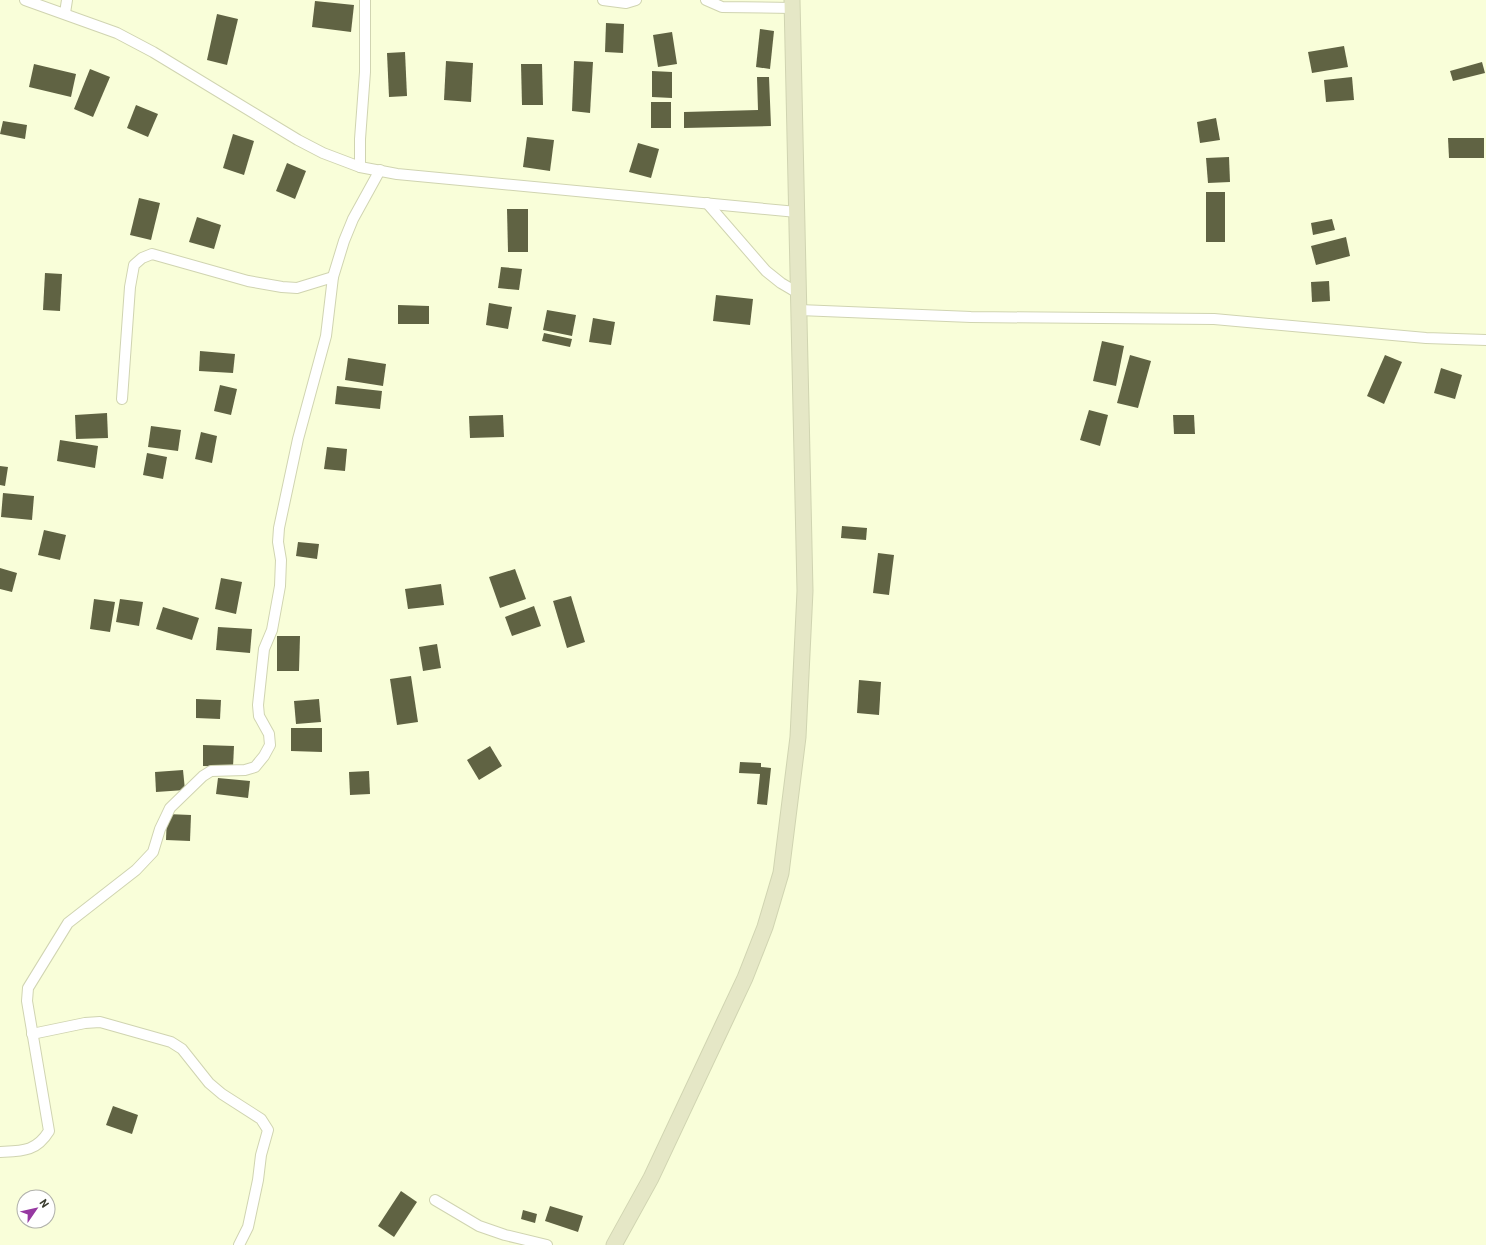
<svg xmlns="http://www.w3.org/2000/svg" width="1486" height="1245" font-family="Barlow,sans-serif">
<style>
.building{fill:#606343}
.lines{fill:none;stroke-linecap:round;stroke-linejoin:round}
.street-casing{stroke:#d0d4b1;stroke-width:12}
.secondary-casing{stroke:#d0d4b1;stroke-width:17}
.street{stroke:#fff;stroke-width:10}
.secondary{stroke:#e5e7c6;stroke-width:15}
</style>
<rect width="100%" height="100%" fill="#f9fed9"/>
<g class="building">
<path d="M315,1L354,5L351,32L312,27Z"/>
<path d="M217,14L238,19L227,65L207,60Z"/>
<path d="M606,23L624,24L623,53L605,52Z"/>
<path d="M760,29L774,31L770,69L756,67Z"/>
<path d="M672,32L677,64L658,67L653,35Z"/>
<path d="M1344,46L1348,67L1312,73L1308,52Z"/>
<path d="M405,52L407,96L389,97L387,53Z"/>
<path d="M446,61L473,63L471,102L444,100Z"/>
<path d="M574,61L593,62L590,113L572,111Z"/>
<path d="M1482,62L1485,73L1453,81L1450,71Z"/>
<path d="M34,64L76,74L71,97L29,87Z"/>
<path d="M521,64H542L543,105H522Z"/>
<path d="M90,69L110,77L93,117L74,109Z"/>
<path d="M652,71L672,72V98L652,97Z"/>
<path d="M757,77H769L771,126L684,128V112L758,110Z"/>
<path d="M1352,77L1354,100L1326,102L1324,80Z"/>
<rect x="651" y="102" width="20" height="26"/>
<path d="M136,105L158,114L148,137L127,128Z"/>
<path d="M1216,118L1220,140L1200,143L1197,122Z"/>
<path d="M3,121L27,125L25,139L0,134Z"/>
<path d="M233,134L254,141L244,175L223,168Z"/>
<path d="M527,137L554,140L550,171L523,167Z"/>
<path d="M1448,138H1484V158H1449Z"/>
<path d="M638,143L659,149L651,178L629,172Z"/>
<path d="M1229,157L1230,182L1208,183L1206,158Z"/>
<path d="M287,163L306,171L295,199L276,191Z"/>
<rect x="1206" y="192" width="19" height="50"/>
<path d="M139,198L160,203L151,240L130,235Z"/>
<path d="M507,209H528V252H508Z"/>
<path d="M197,217L221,225L214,249L189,242Z"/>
<path d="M1332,219L1335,230L1313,235L1311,223Z"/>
<path d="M1346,237L1350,256L1316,265L1311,246Z"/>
<path d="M501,267L522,269L519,290L498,288Z"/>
<path d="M45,273L62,274L60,311L43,310Z"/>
<path d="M1329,281L1330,301L1312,302L1311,282Z"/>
<path d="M716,295L753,299L750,325L713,321Z"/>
<path d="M489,303L512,307L508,329L486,325Z"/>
<path d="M398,305L429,306V324H398Z"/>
<path d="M547,310L576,315L572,336L543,330Z"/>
<path d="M593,318L615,322L611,345L589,342Z"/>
<path d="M544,333L572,339L570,347L542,341Z"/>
<path d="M1102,341L1124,346L1116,386L1093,381Z"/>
<path d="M200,351L235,354L233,373L199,371Z"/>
<path d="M1130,355L1151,361L1138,408L1117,403Z"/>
<path d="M1385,355L1402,362L1384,404L1367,396Z"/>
<path d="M348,358L386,364L383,386L345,380Z"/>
<path d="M1441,368L1462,375L1455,399L1434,393Z"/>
<path d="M220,385L237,389L231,415L214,411Z"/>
<path d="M337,386L382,391L380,409L335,404Z"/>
<path d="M1089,410L1108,415L1100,446L1080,440Z"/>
<path d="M107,413L108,438L76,439L75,415Z"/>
<path d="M503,415L504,437L470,438L469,416Z"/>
<path d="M1173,415H1194L1195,434H1174Z"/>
<path d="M151,426L181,430L178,451L148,447Z"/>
<path d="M201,432L217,436L212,463L195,459Z"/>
<path d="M60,440L98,446L95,468L57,461Z"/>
<path d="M327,447L347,449L345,471L324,469Z"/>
<path d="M147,453L167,457L163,479L143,475Z"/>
<path d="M0,466L8,467L5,486L0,485Z"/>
<path d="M3,493L34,496L32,520L1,517Z"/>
<path d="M842,526L867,528L866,540L841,538Z"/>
<path d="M44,530L66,535L60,560L38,555Z"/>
<path d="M298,542L319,544L317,559L296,556Z"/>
<path d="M878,553L894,555L889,595L873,593Z"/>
<path d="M0,568L17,573L12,592L0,589Z"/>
<path d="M515,569L526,599L500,608L489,577Z"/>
<path d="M221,578L242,582L236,614L215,609Z"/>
<path d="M441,584L444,605L408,609L405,589Z"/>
<path d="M571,596L585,642L567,648L553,601Z"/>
<path d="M94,599L115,602L110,632L90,629Z"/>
<path d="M120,599L143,602L139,626L116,622Z"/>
<path d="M534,606L541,626L512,636L505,617Z"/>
<path d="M163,607L199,618L192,640L156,629Z"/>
<path d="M218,627L252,629L250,653L216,650Z"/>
<path d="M277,636H300L299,671H277Z"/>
<path d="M437,644L441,668L423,671L419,647Z"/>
<path d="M411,676L418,722L397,725L390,679Z"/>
<path d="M859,680L881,682L879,715L857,713Z"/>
<path d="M196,699L221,700L220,719L196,718Z"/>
<path d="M319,699L321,722L296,724L294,701Z"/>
<path d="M291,728H322V752L291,751Z"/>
<path d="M203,745L234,746L233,767L203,766Z"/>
<path d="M490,746L502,766L479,780L467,760Z"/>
<path d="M740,762L761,763V767L771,768L767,805L757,804L760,774L739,773Z"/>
<path d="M183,770L185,790L156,792L155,772Z"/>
<path d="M369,771L370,794L350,795L349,772Z"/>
<path d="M218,778L250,781L248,798L216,794Z"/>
<path d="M167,814L191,815L190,841L166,840Z"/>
<path d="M113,1106L138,1115L132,1134L106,1125Z"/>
<path d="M401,1191L417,1202L394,1237L378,1226Z"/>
<path d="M550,1206L583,1216L578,1232L545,1221Z"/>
<path d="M523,1210L537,1214L535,1223L521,1219Z"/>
</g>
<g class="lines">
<g class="street-casing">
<g id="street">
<path d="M25,0L117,33L153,52L298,140L323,153L360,167L397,174L797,212"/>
<path d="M603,0L626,3L636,0"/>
<path d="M706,0L722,7L793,8"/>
<path d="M65,13L67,0"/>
<path d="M360,167V139L365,72V0"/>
<path d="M707,203L766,271L781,283L798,293"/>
<path d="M799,310L971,317L1214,319L1426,338L1486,340"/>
<path d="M122,399L130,287L134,265L142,258L152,254L248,281L282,287L297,288L333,277"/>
<path d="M32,1034L85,1023L100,1022L171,1042L182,1049L209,1083L222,1094L261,1119L268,1130L261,1155L258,1180L248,1227L239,1245"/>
<path d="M0,1152C22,1151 36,1152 49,1131L27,1001L28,988L68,923L136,870L153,852L160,829L170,808L203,776L211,771L245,770L255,767L264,756L270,745L269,734L259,716L258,705L264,649L272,630L280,586L281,560L278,542L279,528L298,439L326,336L333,277L344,241L353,219L380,170"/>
<path d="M435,1200L479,1226L505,1235L547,1245"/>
</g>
</g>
<g class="secondary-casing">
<path id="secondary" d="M614,1245L651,1178L745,978L765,927L781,873L798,737L805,591L792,0"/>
</g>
<use href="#street" class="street"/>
<use href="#secondary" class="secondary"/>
</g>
<g transform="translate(36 1209) rotate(56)"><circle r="19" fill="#ffffff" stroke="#b0b1ab"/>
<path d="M0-3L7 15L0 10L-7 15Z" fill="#9638a1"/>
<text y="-6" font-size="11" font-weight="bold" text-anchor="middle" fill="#3a3c2e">N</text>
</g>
</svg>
